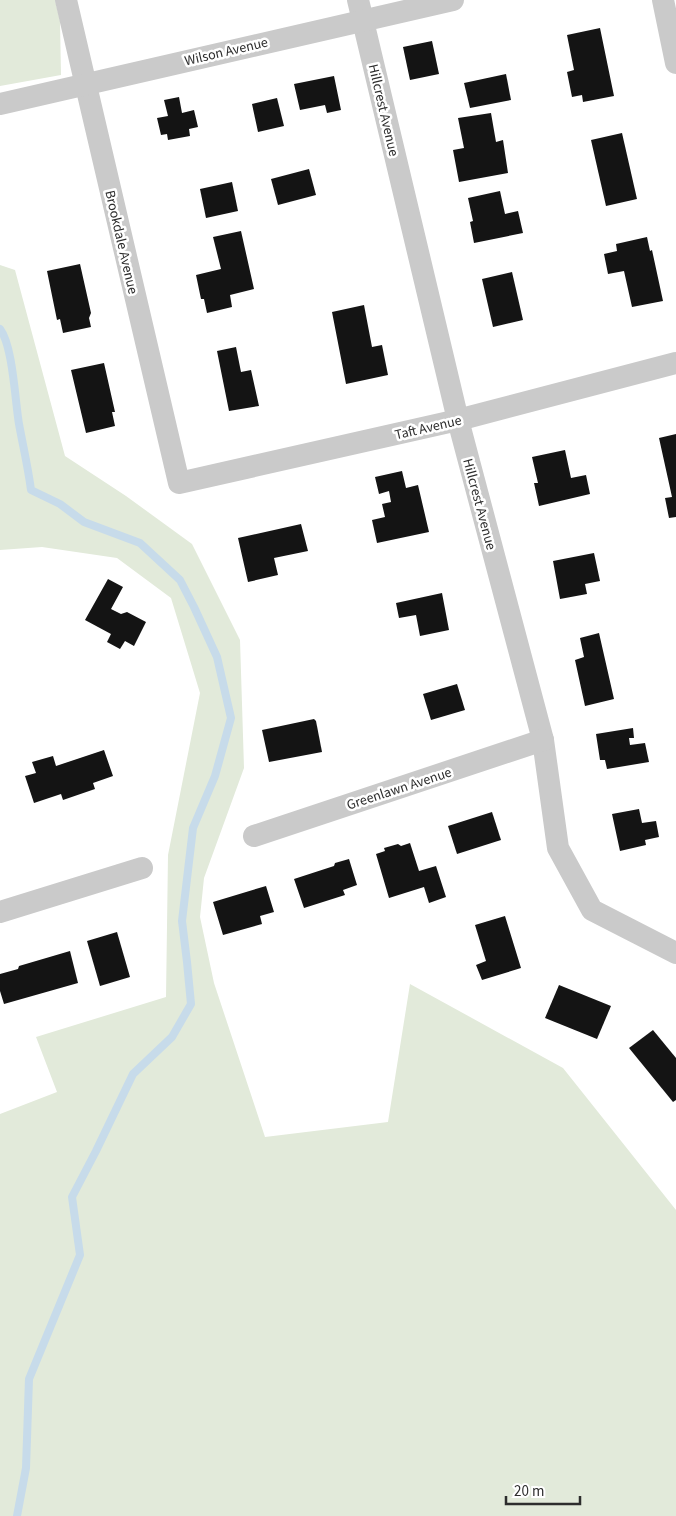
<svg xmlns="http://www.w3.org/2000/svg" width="676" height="1516" font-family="'Source Sans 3',sans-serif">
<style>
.green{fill:#e2eada}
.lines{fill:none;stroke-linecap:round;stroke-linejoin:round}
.stream{stroke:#c7dbea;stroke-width:8}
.building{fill:#141414}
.minor{stroke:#cacaca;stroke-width:22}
.labels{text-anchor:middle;stroke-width:5;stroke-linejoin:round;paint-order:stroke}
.street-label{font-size:14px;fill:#2d2d2d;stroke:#fff}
</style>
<rect width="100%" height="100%" fill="#fff"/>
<g class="green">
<path d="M0,0H55L60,21L61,75L0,86Z"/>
<path d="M0,265L15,270L65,456L126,496L192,544L240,640L244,768L204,878L200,917L214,983L265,1137L388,1122L410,984L563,1068L676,1210V1516H0V1114L57,1092L36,1037L166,997L168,855L200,693L171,598L117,558L42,547L0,550Z"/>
</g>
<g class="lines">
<path class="stream" d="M0,329C13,346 15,401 19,424C23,446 28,467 31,490L60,504L84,522L140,543L180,580L194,607L217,657L231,718L215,776L193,828L182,921L187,962L191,1004L172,1037L133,1074L96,1151L72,1197L80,1255L29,1379L26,1468L17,1516"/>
</g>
<g class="building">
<path d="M600,28L614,96L583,102L582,95L572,97L567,72L574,70L567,35Z"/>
<path d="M432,41L439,74L410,80L403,47Z"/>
<path d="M506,74L511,100L470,108L464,83Z"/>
<path d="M334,76L341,110L327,113L325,105L300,110L294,84Z"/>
<path d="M179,97L182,113L194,110L198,127L189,129L190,136L168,140L167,134L161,135L157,118L168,116L164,100Z"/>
<path d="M277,98L284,126L258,132L252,104Z"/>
<path d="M491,113L496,142L503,140L508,173L459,182L453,150L464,148L458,118Z"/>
<path d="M622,133L637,199L606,206L591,140Z"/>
<path d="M309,169L316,195L278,205L271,179Z"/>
<path d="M232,182L238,211L206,218L200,189Z"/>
<path d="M500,191L505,214L518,211L523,233L474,243L470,222L473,221L468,198Z"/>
<path d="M241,231L254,289L230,295L232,307L207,313L204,299H201L196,275L221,269L213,237Z"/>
<path d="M647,237L650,251L652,250L663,301L632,307L624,271L608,274L604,254L617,251L616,244Z"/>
<path d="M80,264L91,313L89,318L91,327L63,333L60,319L57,320L47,271Z"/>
<path d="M512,272L523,320L493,327L482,279Z"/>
<path d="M364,305L372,347L382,345L388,375L346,384L332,312Z"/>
<path d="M236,347L241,372L251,370L259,406L229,411L217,351Z"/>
<path d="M104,363L115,412H112L115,426L86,433L71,370Z"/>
<path d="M676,434V517L669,518L665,498L672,497L659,438Z"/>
<path d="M565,450L571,478L586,475L590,494L539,506L534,483H538L532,457Z"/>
<path d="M402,471L406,488L418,485L429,532L377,543L372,520L385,517L382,504L391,502L389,491L379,494L375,477Z"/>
<path d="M301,524L308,551L274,558L278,575L248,582L238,538Z"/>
<path d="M594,553L600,581L585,584L587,594L560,599L553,561Z"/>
<path d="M108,579L123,587L111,609L121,614L127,612L146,622L134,646L125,641L120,649L107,642L111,634L85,620Z"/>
<path d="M442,593L449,630L420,636L416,615L399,618L396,603Z"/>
<path d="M599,633L614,699L585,706L575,660L584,657L580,638Z"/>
<path d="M457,684L465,710L431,720L423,694Z"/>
<path d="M314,719L316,721L322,752L269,762L262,730Z"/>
<path d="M633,728L634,738H629L630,745L645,743L649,762L607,769L605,760H600L596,734Z"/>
<path d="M104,750L113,776L93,783L95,789L63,800L61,794L34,803L25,776L36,773L32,762L53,756L56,766Z"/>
<path d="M639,809L642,823L656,821L659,837L645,840L646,845L620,851L612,814Z"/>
<path d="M492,812L501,840L457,854L448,826Z"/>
<path d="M410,843L419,871L436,866L446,897L429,903L424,887L389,898L376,854L385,851L384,848L398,844L401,846Z"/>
<path d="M349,859L357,885L343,890L345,895L304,908L294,879L334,866L335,863Z"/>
<path d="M266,886L274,912L260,916L262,924L223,935L213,902Z"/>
<path d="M505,916L521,968L482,980L476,965L486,961L475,925Z"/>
<path d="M117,932L130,977L100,986L87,941Z"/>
<path d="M70,951L78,983L4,1004L0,991V974L18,969L19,966Z"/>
<path d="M559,985L611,1006L597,1039L545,1018Z"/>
<path d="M653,1030L676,1058V1100L673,1102L629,1048Z"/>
</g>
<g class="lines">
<g class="minor">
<path d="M66,0L179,483L458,420L676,363"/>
<path d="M358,0L458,420L543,740L558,848L592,910L676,953"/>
<path d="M663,0L676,63"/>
<path d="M0,104L453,0"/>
<path d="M254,836L543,740"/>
<path d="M0,912L142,868"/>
</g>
</g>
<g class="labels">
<g class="street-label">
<text transform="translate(226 51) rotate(-13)" y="5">Wilson Avenue</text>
<text transform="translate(384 110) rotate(77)" y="5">Hillcrest Avenue</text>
<text transform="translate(122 242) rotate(77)" y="5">Brookdale Avenue</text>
<text transform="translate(428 427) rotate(-13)" y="5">Taft Avenue</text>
<text transform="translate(480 504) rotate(75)" y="5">Hillcrest Avenue</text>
<text transform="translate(399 788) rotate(-18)" y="5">Greenlawn Avenue</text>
</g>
</g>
<path d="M506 1496v8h74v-8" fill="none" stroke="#2d2d2d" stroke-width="2.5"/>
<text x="514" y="1496" font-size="15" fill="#2d2d2d" stroke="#ffffff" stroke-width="4" paint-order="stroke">20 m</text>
</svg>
